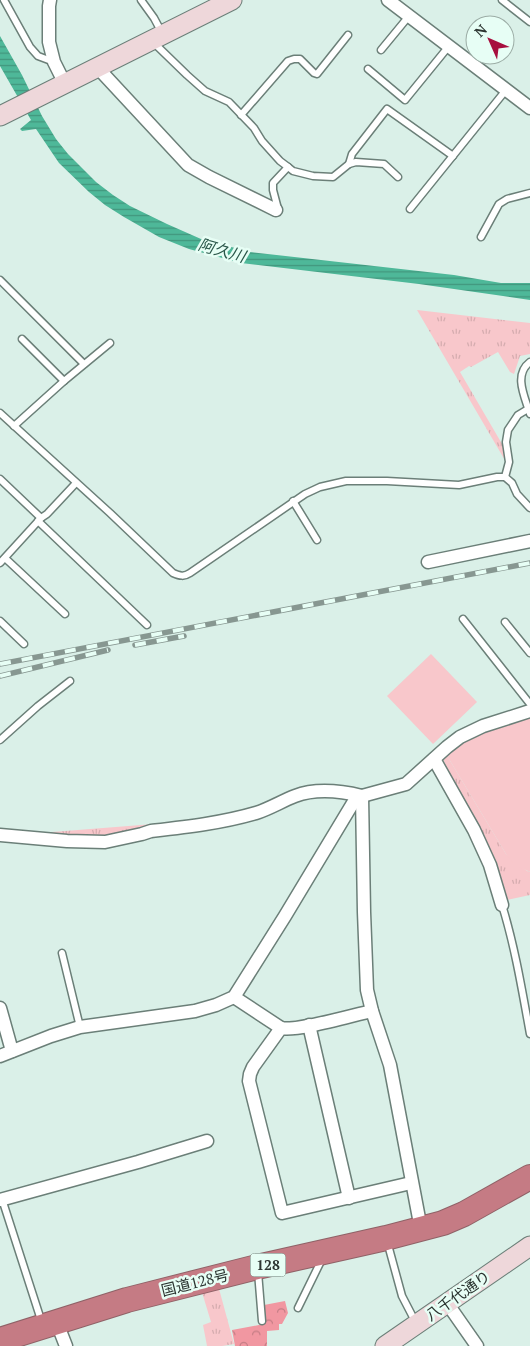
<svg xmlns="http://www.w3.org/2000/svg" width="530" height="1346" font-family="'PT Serif','Noto Sans JP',serif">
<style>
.grass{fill:url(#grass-tufts)}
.forest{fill:url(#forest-crowns)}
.pitch{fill:#f8c7cb}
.water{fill:url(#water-rules)}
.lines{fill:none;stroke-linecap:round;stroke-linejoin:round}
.lane-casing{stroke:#6b7f78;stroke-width:9}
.street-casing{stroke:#6b7f78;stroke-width:15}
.secondary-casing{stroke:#6b7f78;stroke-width:21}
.highway-casing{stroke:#8f6267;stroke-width:26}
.lane{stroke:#fff;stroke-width:6}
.street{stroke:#fff;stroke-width:12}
.secondary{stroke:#eed7da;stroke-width:19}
.highway{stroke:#c57b84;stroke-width:24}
.rail-casing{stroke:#879791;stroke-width:5.5}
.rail{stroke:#e7fef5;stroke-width:4;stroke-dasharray:11;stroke-linecap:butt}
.labels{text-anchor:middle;stroke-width:5;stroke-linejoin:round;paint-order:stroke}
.shield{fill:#e7fef5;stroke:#63716b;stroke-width:1}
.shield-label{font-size:14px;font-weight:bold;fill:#2b3430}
.street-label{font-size:15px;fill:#2b3430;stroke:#e7fef5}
.water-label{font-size:16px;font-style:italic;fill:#2a5649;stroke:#e7fef5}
</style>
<defs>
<pattern id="grass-tufts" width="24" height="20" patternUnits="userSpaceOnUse" patternTransform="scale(1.25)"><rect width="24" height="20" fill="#f8c7cb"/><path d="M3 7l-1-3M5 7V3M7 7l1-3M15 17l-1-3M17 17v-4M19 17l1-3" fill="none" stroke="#d5acaf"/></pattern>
<pattern id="forest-crowns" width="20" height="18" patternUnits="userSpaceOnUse" patternTransform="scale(1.25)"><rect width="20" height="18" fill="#f197a1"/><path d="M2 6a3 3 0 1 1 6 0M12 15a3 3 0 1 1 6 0" fill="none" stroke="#c37c84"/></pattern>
<pattern id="water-rules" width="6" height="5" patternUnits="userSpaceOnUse" patternTransform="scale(1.25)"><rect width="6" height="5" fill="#4eb899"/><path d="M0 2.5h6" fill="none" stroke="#41967d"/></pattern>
</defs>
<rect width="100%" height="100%" fill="#daf0e8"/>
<g class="grass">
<path d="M417,310L530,323V354L520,356L514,374L510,372L498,352L471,367L469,366L460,372L505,449L506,462Z"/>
<path d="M446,754L506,854L527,871L530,872V895L507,900L469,810L446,767L443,758Z"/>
<path d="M217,819L104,839L27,834Z"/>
<path d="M218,1285L234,1344L222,1346H207L203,1325L211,1322L201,1289Z"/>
</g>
<path class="forest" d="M285,1301L288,1313L282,1324H279V1330L267,1331V1346H235L232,1330L264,1324V1305Z"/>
<g class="pitch">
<path d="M431,654L477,702L433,744L387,696Z"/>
<path d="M530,714V872L515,865L506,854L446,754L464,740Z"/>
</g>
<path class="water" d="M0,36L22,75L42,116L56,139L68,154L96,182L113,195L130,206L167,224L201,239L250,252L454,275L501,283H530V300L419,284L241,263L189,249L159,237L124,217L105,205L89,192L59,163L36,129L22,131L20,129L31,120L0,66Z"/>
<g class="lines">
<g class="lane-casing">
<g id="lane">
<path d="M4,0L30,47L38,56L54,62"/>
<path d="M141,0L154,18L162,33"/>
<path d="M502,0L530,22"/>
<path d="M154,43L187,75L205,91L229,102L254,128L262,141L280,161L288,167L293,171L313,176L333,177L349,164L356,162L384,164L398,177"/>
<path d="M381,50L409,16"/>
<path d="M368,69L405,100L449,46"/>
<path d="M241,115L288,61L294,59H300L314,73L317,74L348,35"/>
<path d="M349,164L352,154L387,109L453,156"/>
<path d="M410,209L506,90"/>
<path d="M276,210L278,209L273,190V183L288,167"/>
<path d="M481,237L499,204L507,199L530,193"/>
<path d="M0,280L84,364"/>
<path d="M22,339L64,381"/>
<path d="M530,362C513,375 525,397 530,414"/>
<path d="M0,413L110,513L173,573C180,576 184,577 190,573L305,494L320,487L346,481H387L459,485L497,477H505L512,483L517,494L530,508"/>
<path d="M14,426L64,381L110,343"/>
<path d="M505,477L509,462L506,442L508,430L518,415L528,409"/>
<path d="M0,479L41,518"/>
<path d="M293,501L317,540"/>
<path d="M38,521L147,625"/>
<path d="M5,558L65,614"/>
<path d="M0,563L41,518L47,514L76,483"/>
<path d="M463,619L530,704"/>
<path d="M0,621L24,644"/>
<path d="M505,622L530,653"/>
<path d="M0,740L38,706L70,681"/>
<path d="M502,905C515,947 522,990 530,1034"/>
<path d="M62,953L80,1027"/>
<path d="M2,1199L42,1323"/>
<path d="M387,1241L402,1296L416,1323"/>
<path d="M258,1272L262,1321"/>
<path d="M298,1308L322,1259"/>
</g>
</g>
<g class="street-casing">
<g id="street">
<path d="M50,0L49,6V42L54,62L65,84"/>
<path d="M388,0L530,108"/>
<path d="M97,67L188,165L209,177L276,210"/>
<path d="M428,562L530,541"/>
<path d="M434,759L474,830L490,865L502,905"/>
<path d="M362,796L364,912L367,990L372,1011L390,1065L421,1229"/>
<path d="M0,835L67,841L105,842L142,834L151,831C186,827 222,823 256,813C269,809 282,801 295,796C316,788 341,791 362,796"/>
<path d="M234,997L281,1028"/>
<path d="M0,1008L12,1051"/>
<path d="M372,1011C353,1015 296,1032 281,1028L253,1067L250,1074L249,1081L282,1213L411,1183"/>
<path d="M309,1025L349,1198"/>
<path d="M0,1056L51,1036L80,1027L195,1011L216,1005L234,997L285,916L353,803L362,796L406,784L447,747L460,737L483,726L530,711"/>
<path d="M0,1200L138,1162L207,1141"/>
<path d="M447,1303L477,1346"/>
<path d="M57,1323L66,1346"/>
</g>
</g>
<g class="secondary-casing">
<g id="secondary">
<path d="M0,116L232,0"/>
<path d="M385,1346L530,1246"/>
</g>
</g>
<g class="highway-casing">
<path id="highway" d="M0,1340L127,1300L257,1267L386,1238L443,1223L464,1214L530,1177"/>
</g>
<use href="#lane" class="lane"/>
<use href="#street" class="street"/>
<use href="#secondary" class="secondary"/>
<use href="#highway" class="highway"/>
<g class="rail-casing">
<g id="rail">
<path d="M135,645L184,636"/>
<path d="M0,664L530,563"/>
<path d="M0,676L108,650"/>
</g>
</g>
<use href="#rail" class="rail"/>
</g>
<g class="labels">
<rect class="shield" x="250.5" y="1253.5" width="35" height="23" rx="4"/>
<g class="shield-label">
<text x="268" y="1270">128</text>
</g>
<g class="street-label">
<text transform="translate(195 1283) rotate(-14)" y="5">国道128号</text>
<text transform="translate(458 1296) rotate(-35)" y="5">八千代通り</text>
</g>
<g class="water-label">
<text transform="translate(222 250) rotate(16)" y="6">阿久川</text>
</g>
</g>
<g transform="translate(490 40) rotate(315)"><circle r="24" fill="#e7fef5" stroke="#9cada6"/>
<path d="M0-4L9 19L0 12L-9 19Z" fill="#a70f3e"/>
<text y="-8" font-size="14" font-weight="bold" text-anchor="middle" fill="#2b3430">N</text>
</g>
</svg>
